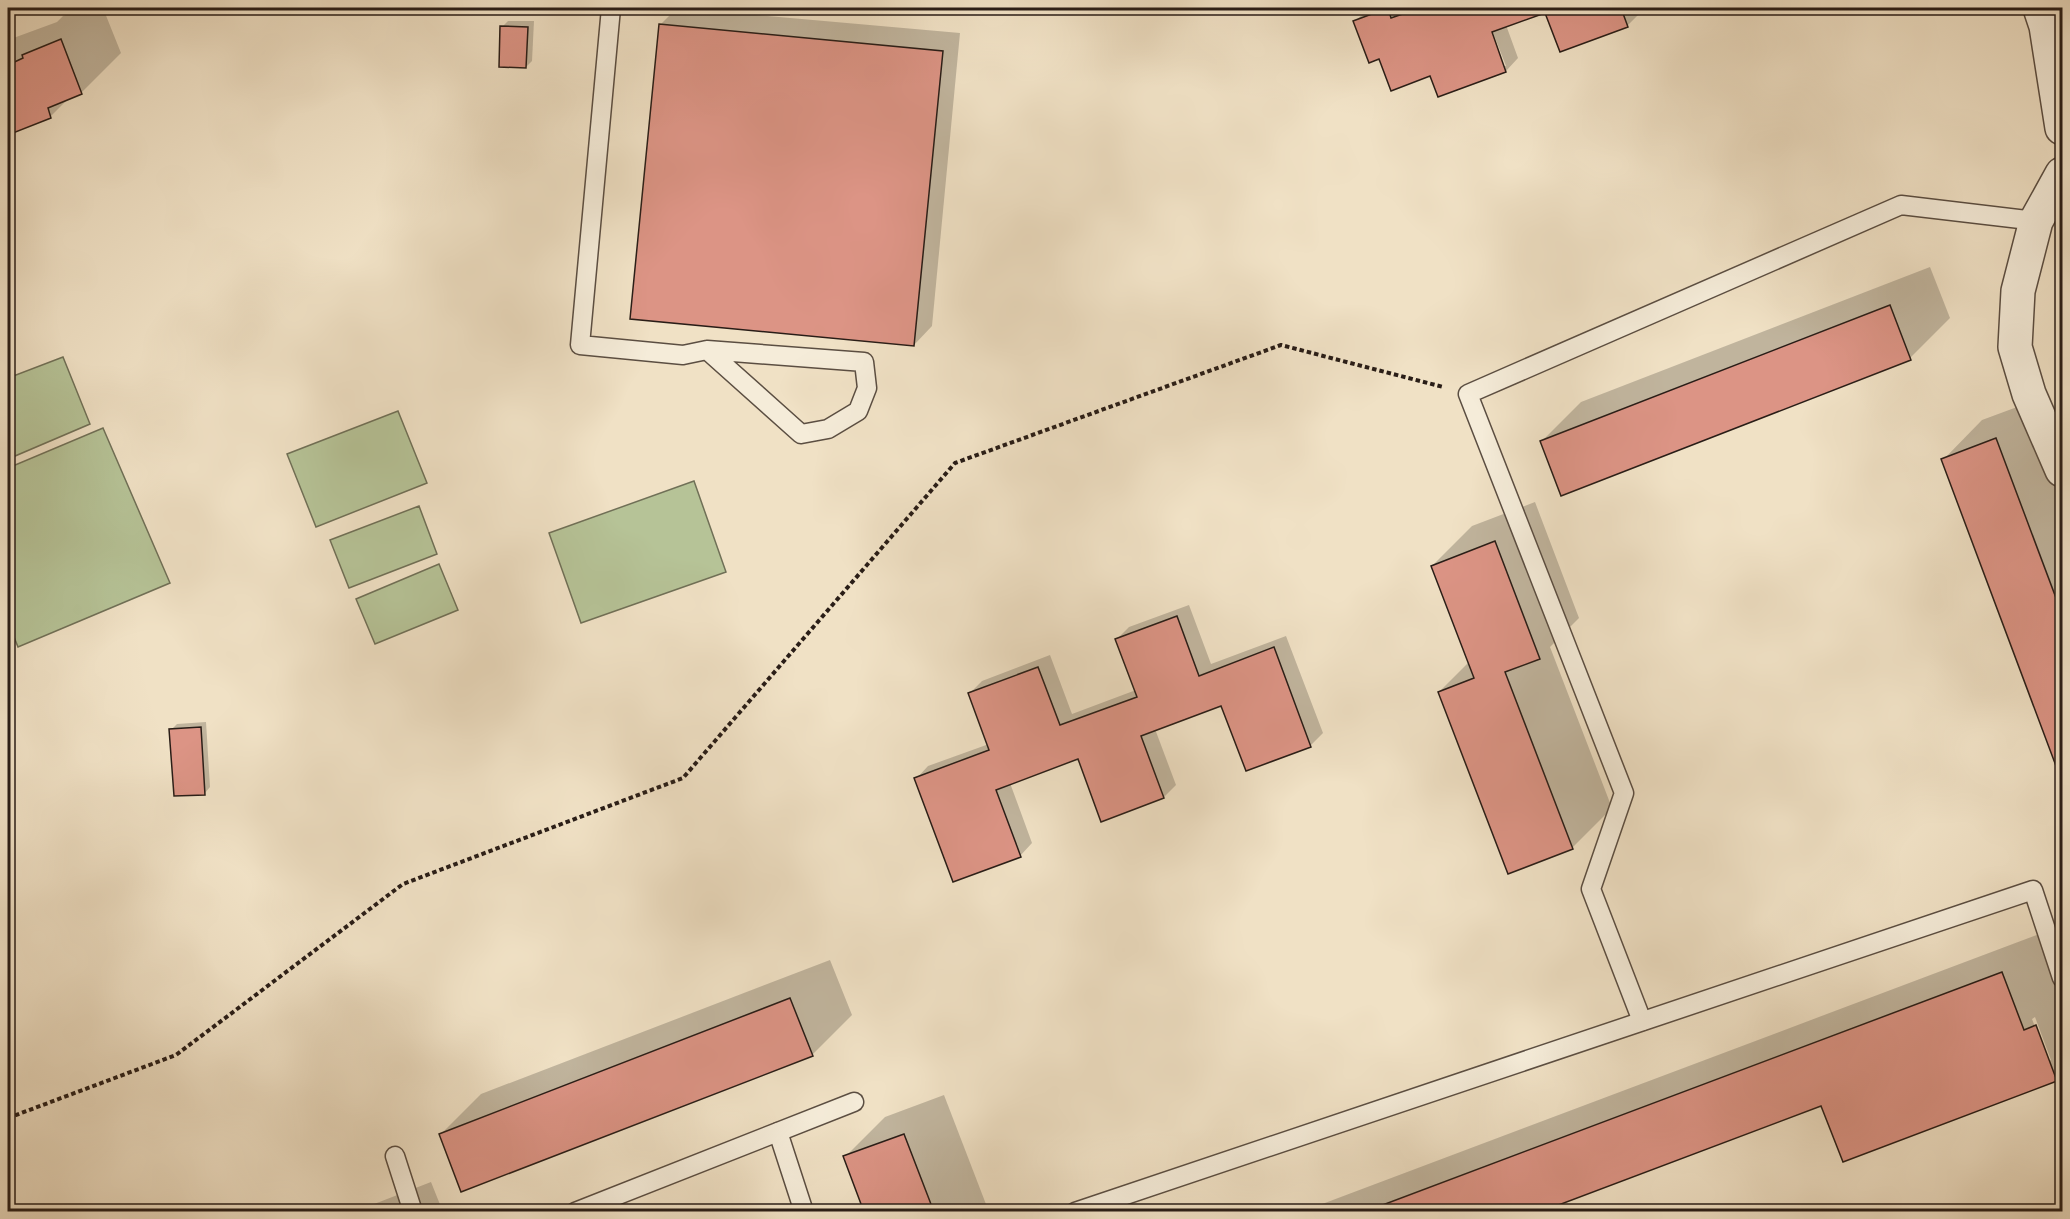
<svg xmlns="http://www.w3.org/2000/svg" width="2070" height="1219" font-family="'Gentium Book Plus',serif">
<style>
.green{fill:#b6c397;stroke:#707057;stroke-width:1.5}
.shadow{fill:#0003;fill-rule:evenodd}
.building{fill:#dc9485;stroke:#291d17;stroke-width:1.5}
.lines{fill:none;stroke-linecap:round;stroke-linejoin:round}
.lane-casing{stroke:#5b4e42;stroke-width:21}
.street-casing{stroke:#5b4e42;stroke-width:36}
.path{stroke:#291d17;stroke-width:4;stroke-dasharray:4.5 3;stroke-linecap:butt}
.lane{stroke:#f5ecd9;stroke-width:18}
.street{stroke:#f5ecd9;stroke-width:33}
</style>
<rect width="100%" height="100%" fill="#f0e1c5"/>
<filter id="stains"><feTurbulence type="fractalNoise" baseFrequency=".00333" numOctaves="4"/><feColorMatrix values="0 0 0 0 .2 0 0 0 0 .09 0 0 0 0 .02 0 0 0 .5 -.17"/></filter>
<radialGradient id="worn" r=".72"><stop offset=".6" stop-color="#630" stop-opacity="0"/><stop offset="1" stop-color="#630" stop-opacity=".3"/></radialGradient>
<g class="green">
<path d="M63,357L90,424L8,459V378Z"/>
<path d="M398,411L427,483L316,527L287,454Z"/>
<path d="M103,428L170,583L18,647L8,622V468Z"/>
<path d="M694,481L726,572L581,623L549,533Z"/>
<path d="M419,506L437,554L349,588L330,540Z"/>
<path d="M439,564L458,610L375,644L356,599Z"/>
</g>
<g class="shadow">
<path d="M84,8H103L121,53L81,93L69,98L50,117L8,134V40L57,22L63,16Z"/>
<path d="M677,8L960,33L932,326L914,345L660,25Z"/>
<path d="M1370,8H1637L1640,13L1627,26L1546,11L1506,25L1518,58L1506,71L1439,95L1431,74L1380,57L1355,21ZM1490,25L1506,66H1503L1488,26Z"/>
<path d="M508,21H534L532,61L526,67L502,27Z"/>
<path d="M1930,267L1950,318L1910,358L1562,494L1541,442L1581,402Z"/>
<path d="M2036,400L2062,469V778L1943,460L1982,420Z"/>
<path d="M1535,502L1579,618L1550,647L1612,808L1572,848L1439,692L1469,662L1432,566L1472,526Z"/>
<path d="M1189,605L1211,664L1286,636L1323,733L1310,746L1222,704L1155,729L1176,785L1164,797L1079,757L1010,783L1032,843L1020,856L916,779L928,766L989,744L970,693L982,681L1050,655L1072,714L1136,690L1117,639L1129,627Z"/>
<path d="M206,722L210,787L205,793L171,730L177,724Z"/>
<path d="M8,887L12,899L8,904Z"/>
<path d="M2042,933L2062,988V1073L2056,1080L1822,1104L1536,1212H1301ZM2035,1017L2051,1060H2048L2032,1019Z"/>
<path d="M830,960L852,1015L812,1055L441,1134L481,1094Z"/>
<path d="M944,1095L989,1212H866L845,1157L885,1117Z"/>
<path d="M431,1182L443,1212H363L369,1206Z"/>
</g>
<g class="building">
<path d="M1388,8L1391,18L1420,8H1621L1628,27L1560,52L1545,13L1492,32L1506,72L1438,97L1430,76L1391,91L1379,59L1369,63L1353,21Z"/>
<path d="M659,24L943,51L914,346L630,319Z"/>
<path d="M500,26L528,27L526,68L499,67Z"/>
<path d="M61,39L82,94L48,108L51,118L8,135V65L23,58L22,55Z"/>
<path d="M1890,305L1911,360L1561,496L1540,441Z"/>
<path d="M1996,438L2062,614V782L1941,459Z"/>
<path d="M1495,541L1540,659L1505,672L1573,849L1508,874L1438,692L1474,678L1431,566Z"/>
<path d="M1177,616L1199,676L1274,647L1311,747L1246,771L1221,706L1141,736L1164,798L1101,822L1078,759L996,790L1021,857L953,882L914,778L989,750L968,693L1038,667L1060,725L1137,697L1115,639Z"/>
<path d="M201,727L205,795L174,796L169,729Z"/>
<path d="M2002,972L2024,1030L2036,1025L2057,1081L1843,1162L1821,1106L1540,1212H1364Z"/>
<path d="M790,998L813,1056L461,1192L439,1134Z"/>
<path d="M904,1134L934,1212H864L843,1156Z"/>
</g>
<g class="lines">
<g class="lane-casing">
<g id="lane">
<path d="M611,8L580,345L683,355L707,350L864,362L867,388L858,411L828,429L801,434L707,350"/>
<path d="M1642,1021L1591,889L1624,793L1468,394L1901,205L2036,221"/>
<path d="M778,1132L804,1212"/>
<path d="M395,1156L413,1212"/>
<path d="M575,1212L854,1102"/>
<path d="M1075,1212L2033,890L2062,978"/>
</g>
</g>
<g class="street-casing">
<g id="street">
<path d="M2040,8L2046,26L2062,128"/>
<path d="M2062,174L2036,221L2018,291L2015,347L2029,394L2062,470"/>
</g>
</g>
<path class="path" d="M8,1118L176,1055L403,884L683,778L955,463L1281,345L1443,387"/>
<use href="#lane" class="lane"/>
<use href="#street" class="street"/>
</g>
<rect width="2070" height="1219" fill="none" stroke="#f0e1c5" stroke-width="30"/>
<rect x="9" y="9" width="2052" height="1201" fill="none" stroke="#291d17" stroke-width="3"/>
<rect x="15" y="15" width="2040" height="1189" fill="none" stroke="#291d17" stroke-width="1.5"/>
<rect width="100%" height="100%" filter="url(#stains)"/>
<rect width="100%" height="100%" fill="url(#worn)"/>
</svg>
